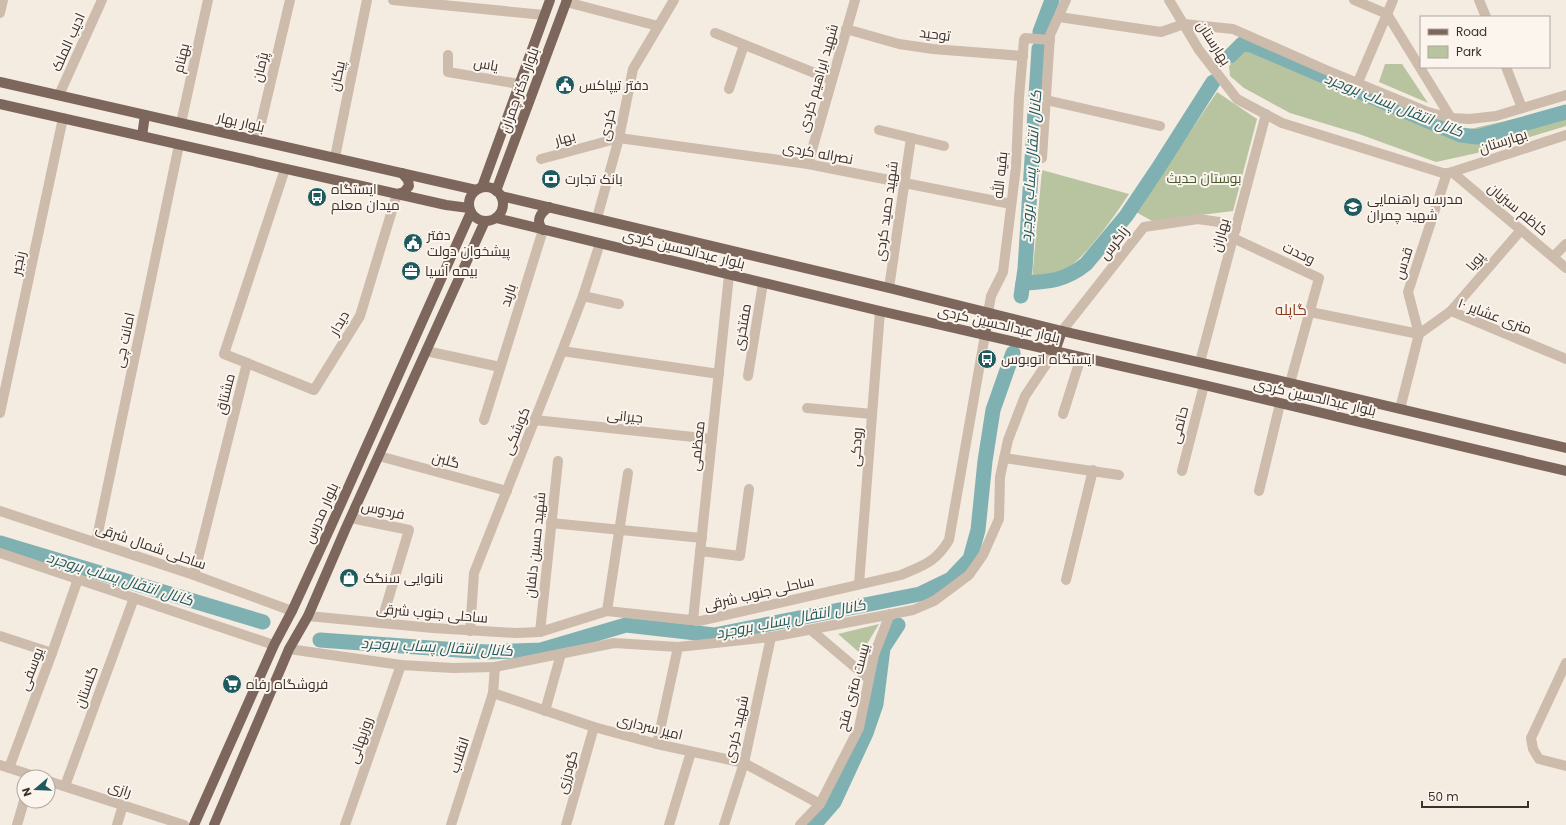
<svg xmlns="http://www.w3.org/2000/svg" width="1566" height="825" font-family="Poppins,Cairo,sans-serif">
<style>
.green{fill:#b8c4a0}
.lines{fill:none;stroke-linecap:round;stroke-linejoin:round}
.canal{stroke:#7fb0b2;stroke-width:15}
.minor{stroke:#cdbbac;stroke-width:10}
.major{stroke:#7d675c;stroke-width:10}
.labels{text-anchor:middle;stroke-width:4;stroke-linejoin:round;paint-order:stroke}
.street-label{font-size:14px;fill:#3b302b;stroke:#fbf5ee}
.poi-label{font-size:14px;fill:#3b302b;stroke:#fbf5ee;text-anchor:start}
.park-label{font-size:14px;fill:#4a5a2e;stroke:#fbf5ee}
.water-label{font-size:15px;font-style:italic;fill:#1f5a5e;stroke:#fbf5ee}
.neighbourhood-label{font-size:15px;fill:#8c3b22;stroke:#fbf5ee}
</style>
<rect width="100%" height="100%" fill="#f4ebe1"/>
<g class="green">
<path d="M1244,50L1444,135L1566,107V126L1477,153L1436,162L1359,134L1290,113L1244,88L1230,76L1229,66Z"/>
<path d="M1385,64H1402L1428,103L1379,82Z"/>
<path d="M1217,92L1257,119L1233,211L1152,221L1136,212Z"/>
<path d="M1042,170L1129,194C1113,218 1084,261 1059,274C1052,278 1040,278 1032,279Z"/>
<path d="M879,624L861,654L838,634Z"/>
</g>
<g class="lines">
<g class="canal">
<path d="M1040,32L1052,0"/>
<path d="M1230,56L1242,44L1251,45L1461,135L1477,137L1566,112"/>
<path d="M1023,283C1048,282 1065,281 1086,264L1126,216L1157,170L1213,82"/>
<path d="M1021,296L1025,269L1039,49"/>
<path d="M0,543L263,622"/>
<path d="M320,640L486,652L541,650L626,625L714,635L920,594L951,579L970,559L978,530L985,461L993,410L1013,353"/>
<path d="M814,825L834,802L866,733L876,704L883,648L898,625"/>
</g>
<g class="minor">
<path d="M393,0L544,15"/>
<path d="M1169,0L1199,50L1237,99L1282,123L1446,174L1566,135"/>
<path d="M1354,0L1387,14L1451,118"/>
<path d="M1479,0L1486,17"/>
<path d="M566,2L658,26"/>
<path d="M0,13L3,0"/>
<path d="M1059,17L1161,32L1184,24L1233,29L1326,70L1428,112L1451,118L1470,119L1496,116L1566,95"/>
<path d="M846,29L899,44L933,49L1023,56"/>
<path d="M715,33L832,80"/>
<path d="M448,55V72L519,84"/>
<path d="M1506,67L1522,108"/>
<path d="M1358,82L1393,0"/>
<path d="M729,89L744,45"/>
<path d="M59,95L102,0"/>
<path d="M1046,100L1160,126"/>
<path d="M181,123L208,0"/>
<path d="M879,130L944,146"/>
<path d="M257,140L290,0"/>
<path d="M335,157L367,0"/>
<path d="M1042,158L1050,35L1066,0"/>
<path d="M541,159L619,138L808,164L1011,204"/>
<path d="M808,164L855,0"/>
<path d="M1452,172L1566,268"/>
<path d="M597,218L619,138L633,69L674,0"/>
<path d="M1233,238L1319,278L1290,383"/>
<path d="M1553,257L1566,244"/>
<path d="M889,288L911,138"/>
<path d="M583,296L619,304"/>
<path d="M1451,311L1521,230"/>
<path d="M1310,312L1419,334L1451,311L1566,359"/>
<path d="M988,313L991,296L1003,272L1016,167L1019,97L1024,40L1025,38L1050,40"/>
<path d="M1062,331L1144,227L1198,219L1219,222L1236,229"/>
<path d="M426,351L500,367"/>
<path d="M562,351L719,374"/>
<path d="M1200,362L1266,114"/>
<path d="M247,363L314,390L360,316L397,194"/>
<path d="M748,376L763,283"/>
<path d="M807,408L872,414"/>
<path d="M1400,409L1419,334L1408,292L1447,173"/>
<path d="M0,413L63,118"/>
<path d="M1063,414L1081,357"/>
<path d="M484,420L543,230"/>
<path d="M535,420L712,439"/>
<path d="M379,456L507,491"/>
<path d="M1004,458L1119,475"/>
<path d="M1182,471L1204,385"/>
<path d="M1259,491L1280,404"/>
<path d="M0,511L194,575L292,611"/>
<path d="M351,518L409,530L381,623"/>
<path d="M551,523L702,538"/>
<path d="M96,542L179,145"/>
<path d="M700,551L740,556L749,489"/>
<path d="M0,553L274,645"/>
<path d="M194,575L247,363L224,354L285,169"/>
<path d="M1066,580L1093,470"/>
<path d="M859,584L880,311"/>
<path d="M607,611L628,473"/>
<path d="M308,616L433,628L516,633L540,632L607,611L700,621L901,575C924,565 936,562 949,540L985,335"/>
<path d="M693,620L729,275"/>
<path d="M811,630L869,679"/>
<path d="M470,631L474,573L562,351L583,296L600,243"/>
<path d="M540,632L558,461"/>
<path d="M0,636L52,653"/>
<path d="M289,649L401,665L453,668L495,667L614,643L678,647L771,637L913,610L934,601L969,575L983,555L999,519L1000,477L1008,440L1025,396L1055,351"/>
<path d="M1566,663L1531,738L1533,749L1539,759L1566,766"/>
<path d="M495,667L493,693L594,727L657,744L744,763L820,804"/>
<path d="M545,711L561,654"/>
<path d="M657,744L678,647"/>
<path d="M0,765L37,777"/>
<path d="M9,768L52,653L78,579"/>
<path d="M48,781L184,825"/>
<path d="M65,786L134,598"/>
<path d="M17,825L24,801"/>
<path d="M117,825L123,805"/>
<path d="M345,825L401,665"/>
<path d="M451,825L493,693"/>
<path d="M566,825L594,727"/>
<path d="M669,825L691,752"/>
<path d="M724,825L744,763L771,637"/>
<path d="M800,825L820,804L859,728L874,655L890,614"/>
</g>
<g class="major">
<path d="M0,82L476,190"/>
<path d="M0,104L446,205L469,208"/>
<path d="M142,136L145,115"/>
<circle cx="486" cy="204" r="17"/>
<path d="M482,187L550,0"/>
<path d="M496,191L567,0"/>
<path d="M397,194L404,192L409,186L408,180L402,173"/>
<path d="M501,196L889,288L1062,331L1290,383L1566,448"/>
<path d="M496,218L880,311L1204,385L1566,471"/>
<path d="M543,230C535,221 540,213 549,207"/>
<path d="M985,335L988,313"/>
<path d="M1055,351L1062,331"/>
<path d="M194,825L274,645L292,611L331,526L471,212"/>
<path d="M214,825L289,649L308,616L345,530L485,221"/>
</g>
</g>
<defs>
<g id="civic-disc" transform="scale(1)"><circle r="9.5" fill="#1f5a5e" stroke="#fbf5ee"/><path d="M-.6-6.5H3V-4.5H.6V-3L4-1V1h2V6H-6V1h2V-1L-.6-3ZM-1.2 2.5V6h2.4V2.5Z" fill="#fff"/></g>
<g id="bank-disc" transform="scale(1)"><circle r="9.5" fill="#1f5a5e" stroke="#fbf5ee"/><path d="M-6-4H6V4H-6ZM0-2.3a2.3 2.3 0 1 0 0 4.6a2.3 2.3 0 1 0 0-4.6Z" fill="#fff"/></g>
<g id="bus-disc" transform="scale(1)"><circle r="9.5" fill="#1f5a5e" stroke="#fbf5ee"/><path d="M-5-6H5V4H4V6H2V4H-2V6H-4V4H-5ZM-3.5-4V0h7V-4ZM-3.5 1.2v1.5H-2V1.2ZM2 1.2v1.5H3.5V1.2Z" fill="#fff"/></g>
<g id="school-disc" transform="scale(1)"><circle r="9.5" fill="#1f5a5e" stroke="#fbf5ee"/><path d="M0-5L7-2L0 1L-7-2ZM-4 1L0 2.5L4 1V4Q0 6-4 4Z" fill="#fff"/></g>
<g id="office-disc" transform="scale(1)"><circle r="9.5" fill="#1f5a5e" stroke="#fbf5ee"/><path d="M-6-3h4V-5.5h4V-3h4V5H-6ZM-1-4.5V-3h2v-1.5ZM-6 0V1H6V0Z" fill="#fff"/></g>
<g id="shop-disc" transform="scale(1)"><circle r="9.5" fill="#1f5a5e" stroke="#fbf5ee"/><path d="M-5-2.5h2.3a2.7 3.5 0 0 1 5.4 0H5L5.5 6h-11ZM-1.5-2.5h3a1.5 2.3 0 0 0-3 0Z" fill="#fff"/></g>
<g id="supermarket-disc" transform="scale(1)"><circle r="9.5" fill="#1f5a5e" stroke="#fbf5ee"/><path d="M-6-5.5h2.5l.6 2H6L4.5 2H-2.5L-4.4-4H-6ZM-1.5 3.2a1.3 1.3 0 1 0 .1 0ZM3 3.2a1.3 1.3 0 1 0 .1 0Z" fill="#fff"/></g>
</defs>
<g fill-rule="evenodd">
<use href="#civic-disc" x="565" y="85"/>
<use href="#bank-disc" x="551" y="179"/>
<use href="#bus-disc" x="317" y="197"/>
<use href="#school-disc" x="1353" y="207"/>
<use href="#civic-disc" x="413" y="243"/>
<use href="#office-disc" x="411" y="271"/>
<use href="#bus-disc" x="987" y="359"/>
<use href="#shop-disc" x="349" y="578"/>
<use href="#supermarket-disc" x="232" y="684"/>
</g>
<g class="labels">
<g class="street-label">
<text transform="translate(935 34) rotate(7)" y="5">توحید</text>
<text transform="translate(68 42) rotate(-66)" y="5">ادیب الملک</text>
<text transform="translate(1214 43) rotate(57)" y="5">بهارستان</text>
<text transform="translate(181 58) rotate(-77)" y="5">بهنام</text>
<text transform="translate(486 64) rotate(10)" y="5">یاس</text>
<text transform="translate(260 67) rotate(-77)" y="5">پژمان</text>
<text transform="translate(337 76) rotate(-78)" y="5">پیکان</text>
<text transform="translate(818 78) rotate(-74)" y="5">شهید ابراهیم کردی</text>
<text transform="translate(519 90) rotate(-70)" y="5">بلوار دکتر چمران</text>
<text transform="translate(241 122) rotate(13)" y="5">بلوار بهار</text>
<text transform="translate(607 125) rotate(-78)" y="5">کردی</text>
<text transform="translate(565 138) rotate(-15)" y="5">بهار</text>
<text transform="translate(1503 141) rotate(-18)" y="5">بهارستان</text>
<text transform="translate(818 153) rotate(10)" y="5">نصراله کردی</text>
<text transform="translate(1000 175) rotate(-84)" y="5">بقیه الله</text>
<text transform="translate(1518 209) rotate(40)" y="5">کاظم سبزیان</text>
<text transform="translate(886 211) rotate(-82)" y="5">شهید حمید کردی</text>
<text transform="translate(1220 235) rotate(-75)" y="5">بهاران</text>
<text transform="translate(1114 243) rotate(-52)" y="5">زاگرس</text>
<text transform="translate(684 249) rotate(14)" y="5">بلوار عبدالحسین کردی</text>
<text transform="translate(1299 253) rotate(25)" y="5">وحدت</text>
<text transform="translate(1475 261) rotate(-50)" y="5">پویا</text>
<text transform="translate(18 263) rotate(-78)" y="5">رنجبر</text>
<text transform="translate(1403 263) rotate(-72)" y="5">قدس</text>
<text transform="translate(508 295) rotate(-72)" y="5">باربد</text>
<text transform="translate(1495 316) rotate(21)" y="5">۱۰ متری عشایر</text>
<text transform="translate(339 323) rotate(-60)" y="5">دیدار</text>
<text transform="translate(999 324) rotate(13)" y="5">بلوار عبدالحسین کردی</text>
<text transform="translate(742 327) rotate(-80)" y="5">مفتخری</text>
<text transform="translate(124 340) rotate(-78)" y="5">امانت چی</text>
<text transform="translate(225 394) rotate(-76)" y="5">مشتاق</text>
<text transform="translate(1315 397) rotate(13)" y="5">بلوار عبدالحسین کردی</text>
<text transform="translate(625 416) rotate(6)" y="5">جیرانی</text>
<text transform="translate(1179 425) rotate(-76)" y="5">حاتمی</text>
<text transform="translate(516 431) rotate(-68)" y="5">کوشکی</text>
<text transform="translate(697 446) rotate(-84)" y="5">معظمی</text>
<text transform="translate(856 447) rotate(-86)" y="5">رودکی</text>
<text transform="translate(446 460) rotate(15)" y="5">گلبن</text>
<text transform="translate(383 510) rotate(12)" y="5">فردوس</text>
<text transform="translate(321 513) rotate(-66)" y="5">بلوار مدرس</text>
<text transform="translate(535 545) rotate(-84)" y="5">شهید حسین دلفان</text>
<text transform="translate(151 546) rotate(19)" y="5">ساحلی شمال شرقی</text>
<text transform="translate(759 593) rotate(-13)" y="5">ساحلی جنوب شرقی</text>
<text transform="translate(432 613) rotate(5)" y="5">ساحلی جنوب شرقی</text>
<text transform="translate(31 669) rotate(-69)" y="5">یوسفی</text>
<text transform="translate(86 687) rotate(-70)" y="5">گلستان</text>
<text transform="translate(853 687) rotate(-75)" y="5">بیست متری فتح</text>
<text transform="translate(650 727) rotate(14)" y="5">امیر سرداری</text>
<text transform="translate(736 729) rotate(-77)" y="5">شهید کردی</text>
<text transform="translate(360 740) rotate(-71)" y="5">روزبهانی</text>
<text transform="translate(459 755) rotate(-72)" y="5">انقلاب</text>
<text transform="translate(567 772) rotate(-74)" y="5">گودرزی</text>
<text transform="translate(120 789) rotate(18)" y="5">رازی</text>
</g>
<g class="poi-label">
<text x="579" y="90">دفتر تیپاکس</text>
<text x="565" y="184">بانک تجارت</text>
<text x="331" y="194">ایستگاه<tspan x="331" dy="16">میدان معلم</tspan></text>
<text x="1367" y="204">مدرسه راهنمایی<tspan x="1367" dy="16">شهید چمران</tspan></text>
<text x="427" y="240">دفتر<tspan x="427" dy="16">پیشخوان دولت</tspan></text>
<text x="425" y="276">بیمه آسیا</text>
<text x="1001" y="364">ایستگاه اتوبوس</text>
<text x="363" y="583">نانوایی سنگک</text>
<text x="246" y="689">فروشگاه رفاه</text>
</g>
<g class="park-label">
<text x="1204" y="183">بوستان حدیث</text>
</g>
<g class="water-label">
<text transform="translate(1394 105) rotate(22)" y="5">کانل انتقال پساب بروجرد</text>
<text transform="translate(1031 166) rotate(-86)" y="5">کانال انتقال پساب بروجرد</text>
<text transform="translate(120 579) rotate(17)" y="5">کانال انتقال پساب بروجرد</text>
<text transform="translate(791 619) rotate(-11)" y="5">کانال انتقال پساب بروجرد</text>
<text transform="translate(437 647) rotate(3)" y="5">کانال انتقال پساب بروجرد</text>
</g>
<g class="neighbourhood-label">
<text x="1291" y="315">گاپله</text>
</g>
</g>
<rect x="1420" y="16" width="130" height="52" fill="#fbf5ee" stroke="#aea6a0"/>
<rect x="1428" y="29" width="20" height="6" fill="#7d675c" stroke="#aea6a0"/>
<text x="1456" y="36" font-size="12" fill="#3b302b">Road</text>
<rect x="1428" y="46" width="20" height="12" fill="#b8c4a0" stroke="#aea6a0"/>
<text x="1456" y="56" font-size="12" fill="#3b302b">Park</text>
<g transform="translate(36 789) rotate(251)"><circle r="19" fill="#fbf5ee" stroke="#aea6a0"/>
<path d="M0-3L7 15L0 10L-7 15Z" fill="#1f5a5e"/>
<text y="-6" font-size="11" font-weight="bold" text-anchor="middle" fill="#3b302b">N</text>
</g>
<path d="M1422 801v6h106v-6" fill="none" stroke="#3b302b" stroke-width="2"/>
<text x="1428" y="801" font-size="12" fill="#3b302b" stroke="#fbf5ee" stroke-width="3" paint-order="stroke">50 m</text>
</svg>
